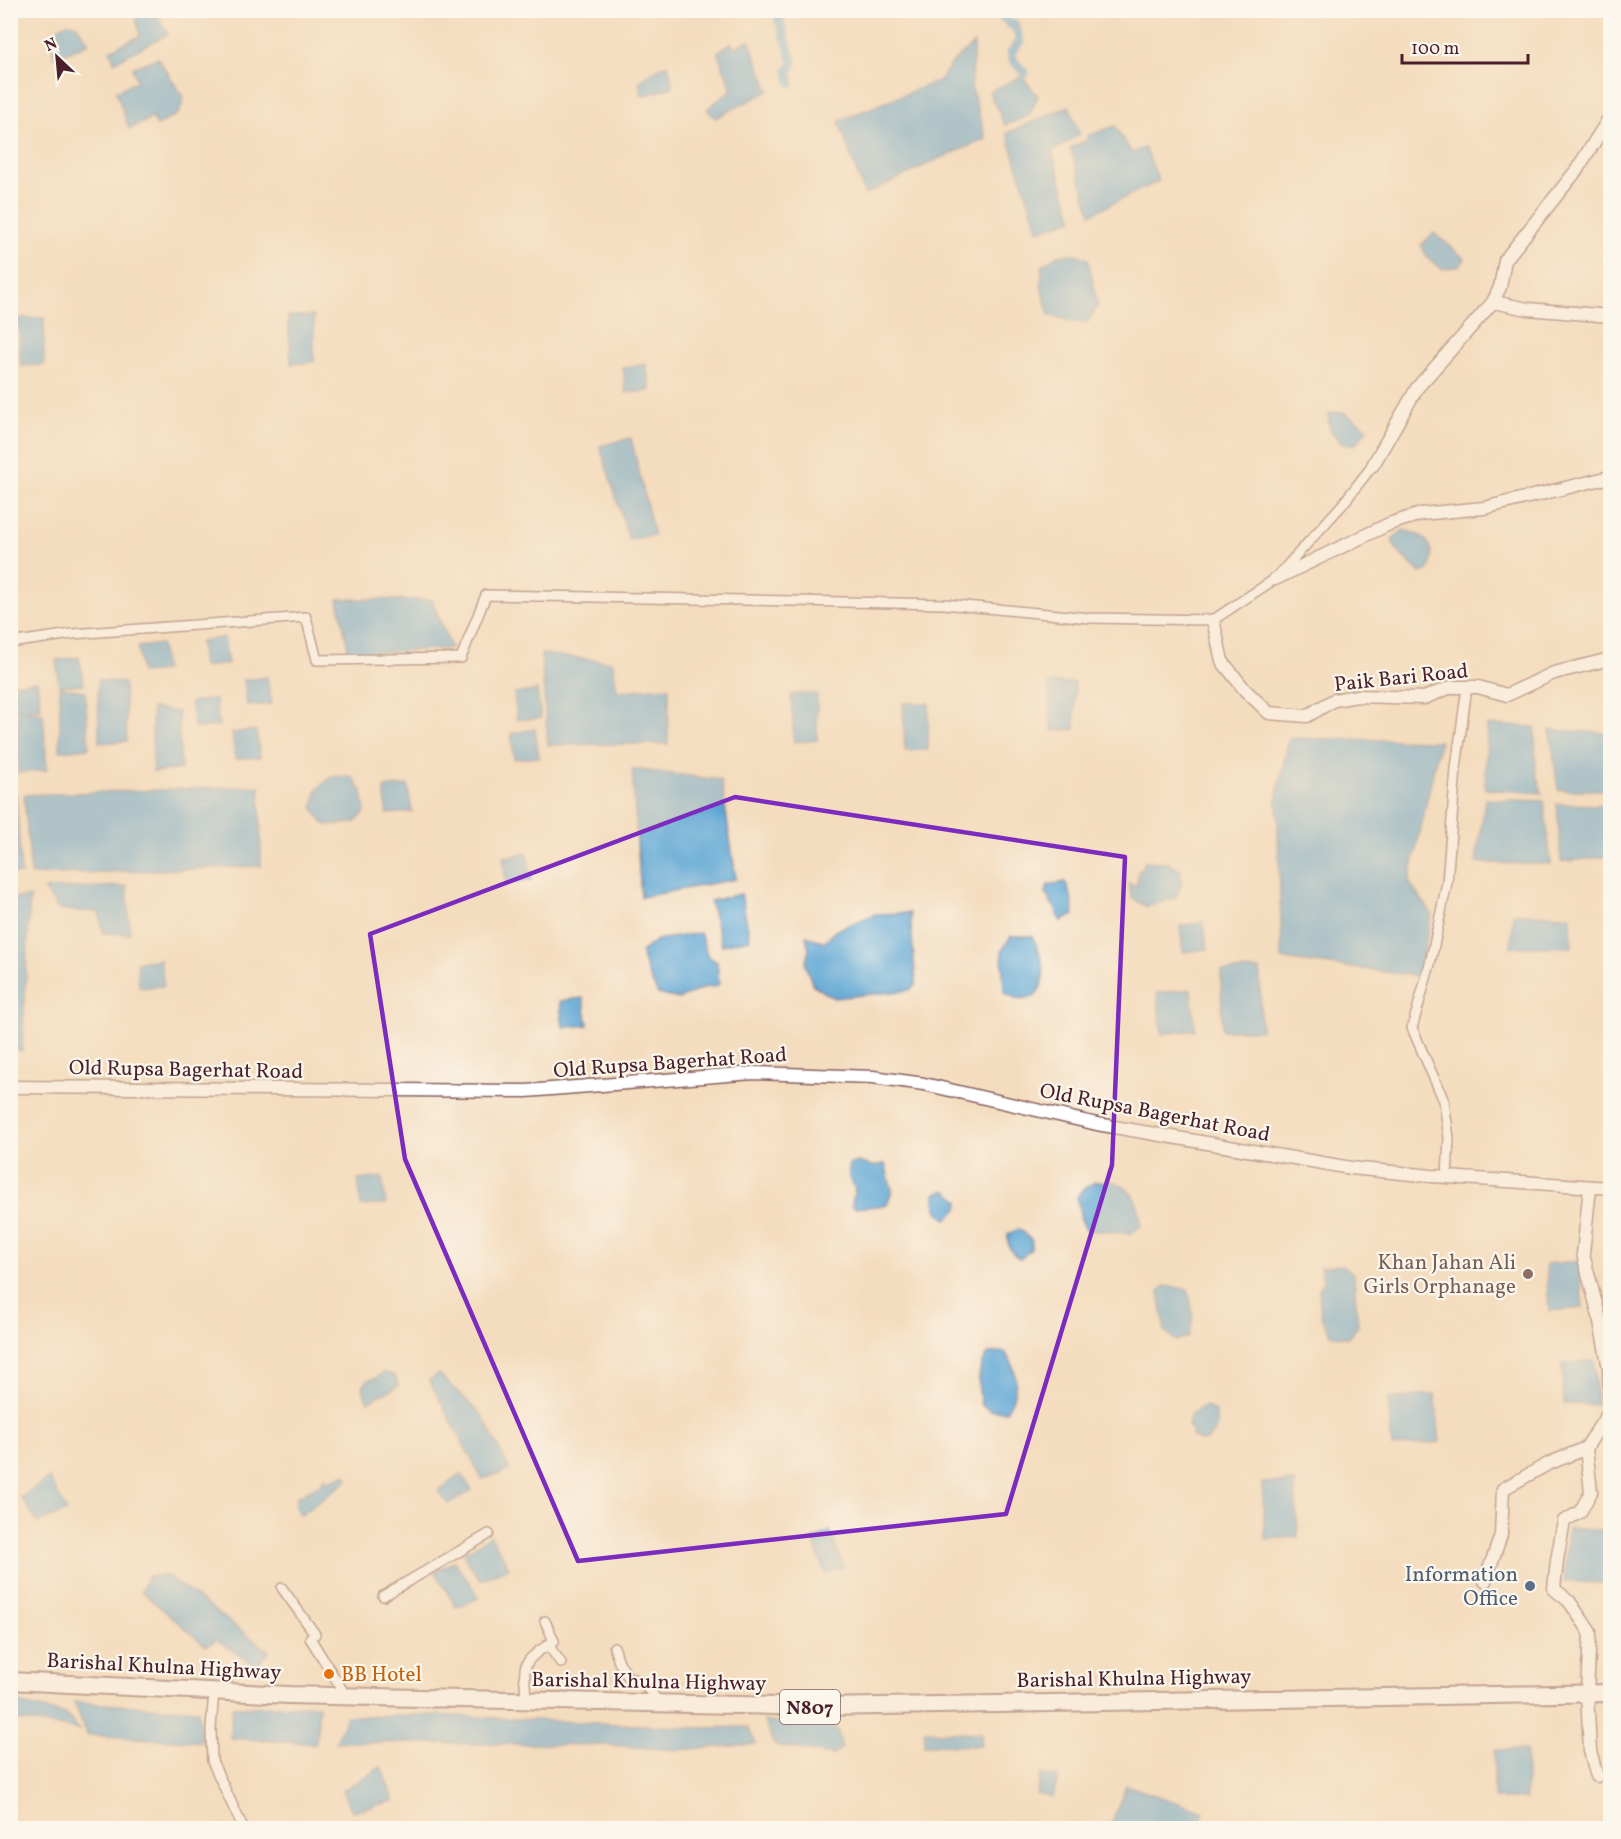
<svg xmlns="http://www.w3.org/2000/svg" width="1621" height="1839" font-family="Vollkorn,serif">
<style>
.water{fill:#5da6d4;stroke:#546280;stroke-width:1.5}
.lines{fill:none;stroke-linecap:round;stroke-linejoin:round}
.canal{stroke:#5da6d4;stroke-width:9}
.street-casing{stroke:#86615e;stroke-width:12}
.secondary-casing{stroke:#86615e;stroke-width:15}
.highway-casing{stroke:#86615e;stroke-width:20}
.street{stroke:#fff;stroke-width:9}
.secondary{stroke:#fff;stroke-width:12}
.highway{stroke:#fff;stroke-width:16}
.marked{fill:none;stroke:#7b2cbf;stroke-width:4.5;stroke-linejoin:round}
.education-dot{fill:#8d6e63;stroke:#fbf7ec;stroke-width:2}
.service-dot{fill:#5c6f8a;stroke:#fbf7ec;stroke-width:2}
.food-dot{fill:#e8710a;stroke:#fbf7ec;stroke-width:2}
.labels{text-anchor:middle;stroke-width:4.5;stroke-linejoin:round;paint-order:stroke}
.shield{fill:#fbf7ec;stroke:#7f6065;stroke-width:1.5}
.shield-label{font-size:20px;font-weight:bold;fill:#4a1f2b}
.street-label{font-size:21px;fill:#4a1f2b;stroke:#fbf7ec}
.education-label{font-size:21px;fill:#785e54;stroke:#fbf7ec;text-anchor:end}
.service-label{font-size:21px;fill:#4e5e75;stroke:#fbf7ec;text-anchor:end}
.food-label{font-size:21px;fill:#c56008;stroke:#fbf7ec;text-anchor:start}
</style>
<rect width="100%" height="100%" fill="#fbf7ec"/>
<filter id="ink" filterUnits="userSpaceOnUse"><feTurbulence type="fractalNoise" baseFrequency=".0167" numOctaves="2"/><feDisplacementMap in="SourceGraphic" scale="12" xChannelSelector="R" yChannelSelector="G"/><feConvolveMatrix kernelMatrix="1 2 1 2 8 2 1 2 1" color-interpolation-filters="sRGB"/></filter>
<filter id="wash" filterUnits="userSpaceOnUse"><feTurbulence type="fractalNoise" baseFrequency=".008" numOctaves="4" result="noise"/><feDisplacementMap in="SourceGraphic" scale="24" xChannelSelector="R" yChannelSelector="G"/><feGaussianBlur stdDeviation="1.35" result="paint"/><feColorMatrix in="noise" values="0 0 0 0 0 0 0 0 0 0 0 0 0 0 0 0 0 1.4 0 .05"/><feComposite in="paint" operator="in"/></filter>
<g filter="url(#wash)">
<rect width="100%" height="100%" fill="#f4dcbe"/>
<g class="water">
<path d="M140,10L155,11L168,34L114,62L110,50L140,36L135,13Z"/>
<path d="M66,23L76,24L89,43L54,58L51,33Z"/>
<path d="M749,40L769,91L715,118L707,109L732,89L717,52L731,43L734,48Z"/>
<path d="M974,43L971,86L986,139L938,159L865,195L839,122L843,119L940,80L953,62Z"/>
<path d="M158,58L184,98L179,113L157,126L153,118L129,129L116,91L137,81L132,68Z"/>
<path d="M668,64L673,87L642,96L639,82L654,71Z"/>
<path d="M1022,76L1038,96L1029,116L1005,125L989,92Z"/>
<path d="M1069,106L1080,134L1052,152L1073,219L1038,231L1007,133Z"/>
<path d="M1115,126L1132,153L1145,148L1159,181L1091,214L1070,148L1087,140V136Z"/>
<path d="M1434,233L1465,259L1460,266L1443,269L1428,259L1421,245Z"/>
<path d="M1076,254L1088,259L1098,306L1087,322H1073L1049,315L1041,286L1042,266L1058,255Z"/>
<path d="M288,316H314V362L291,364Z"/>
<path d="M18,318H44V365L21,366Z"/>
<path d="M646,364L651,391L626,393L623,368Z"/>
<path d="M1343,412L1368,428L1356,444H1343C1332,434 1327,428 1329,413Z"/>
<path d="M631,438L654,535L629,540L600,446Z"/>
<path d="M1403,530C1426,534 1439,547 1428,571L1420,573C1410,561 1396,555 1392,539Z"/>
<path d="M338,599L432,600L451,648L349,654Z"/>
<path d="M224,637L228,664L203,667L200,641Z"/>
<path d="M161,644L165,671L141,673L138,647Z"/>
<path d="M541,654L613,662L617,691L669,687L668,744L548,745Z"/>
<path d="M79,657L84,684L59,686L56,660Z"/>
<path d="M267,677L272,704L247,706L244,680Z"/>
<path d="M98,680L124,683L127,741L99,743Z"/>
<path d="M37,681L41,708L20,710L43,713L47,770L18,773V710H16L13,684Z"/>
<path d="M1049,683H1075V729L1052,731Z"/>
<path d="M60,687L85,691L89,748L60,751Z"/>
<path d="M537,690L541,718L517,720L514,694Z"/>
<path d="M791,694H817V740L794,742Z"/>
<path d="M215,699L219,726L194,728L191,702Z"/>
<path d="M903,703H929L928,750L905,751Z"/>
<path d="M152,708L178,712L181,769L153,772Z"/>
<path d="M1487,725L1535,727L1536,773L1542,793L1485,789Z"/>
<path d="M535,729L539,757L514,759L511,733Z"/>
<path d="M256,730L260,757L235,759L232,733Z"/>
<path d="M1550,730L1610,733V790H1558Z"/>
<path d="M1289,738L1440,741L1409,882L1432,914L1418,976L1282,959L1277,796Z"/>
<path d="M632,769L721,780L736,879L641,897Z"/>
<path d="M351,776L362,791L365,812L354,823L326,825L322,822L313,808L317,789L332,777Z"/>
<path d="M408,785L412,812L387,814L384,788Z"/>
<path d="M260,786L261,866L31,875L24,795Z"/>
<path d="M16,795L21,874H11V796Z"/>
<path d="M1485,799L1544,801L1551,864L1476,863Z"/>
<path d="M1557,804L1610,805V856L1561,862Z"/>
<path d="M527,853L531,880L506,882L503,857Z"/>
<path d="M1146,861L1168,863L1181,871L1182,884L1175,898L1147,907L1132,898L1128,883L1137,885L1138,872Z"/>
<path d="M1065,882L1071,896L1074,915L1061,921L1057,915L1056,908L1051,903L1046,893L1048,885Z"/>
<path d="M127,886L130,934L103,933L99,912L59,910L44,889Z"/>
<path d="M741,894L750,939L722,945L710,901Z"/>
<path d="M30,897L22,1051L11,1048V898Z"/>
<path d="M910,913L916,984L910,990L834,998L813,985L805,964L809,950L806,936L825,942L835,931L875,914Z"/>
<path d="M1513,914L1571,915L1572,947H1511Z"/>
<path d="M1203,922L1208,949L1183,952L1180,926Z"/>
<path d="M700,933L708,957L717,962L719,984L715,987L708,986L679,999L658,994L647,972L641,952L657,940Z"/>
<path d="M1011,936H1032C1042,957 1051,978 1034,997L1017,999L1004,992L1002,951Z"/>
<path d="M160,959L164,986L139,988L137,962Z"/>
<path d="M1260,970L1261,1030H1222L1221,971Z"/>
<path d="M1191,989L1195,1030L1162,1034L1157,993Z"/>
<path d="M583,998L588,1025L563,1027L560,1001Z"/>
<path d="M857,1162L873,1166L885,1164L892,1190L887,1205L855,1208L852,1205L855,1188L849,1177V1165Z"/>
<path d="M382,1177L386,1204L361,1206L358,1180Z"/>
<path d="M1095,1182C1101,1182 1109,1181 1115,1182C1134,1188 1141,1208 1141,1226L1130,1234L1086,1230L1081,1219L1077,1197L1082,1190Z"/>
<path d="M946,1190L959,1201L958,1209L947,1219C937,1213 934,1206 935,1194Z"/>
<path d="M1019,1229L1032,1241L1031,1249L1020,1259C1010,1252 1007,1246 1008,1234Z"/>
<path d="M1579,1261L1583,1308L1549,1311L1546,1264Z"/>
<path d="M1342,1265L1354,1274L1358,1326L1348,1338L1331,1334L1321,1317L1319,1289L1324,1282L1320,1267Z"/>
<path d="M1165,1286L1188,1289C1192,1308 1196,1319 1188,1337L1176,1341L1165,1331L1159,1291Z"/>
<path d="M1005,1352C1019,1369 1019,1393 1006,1411L990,1410L981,1405C978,1386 976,1368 989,1353Z"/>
<path d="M1594,1360L1597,1405L1564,1404L1562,1364Z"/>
<path d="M384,1372L396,1376L398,1386L368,1402L362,1388L368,1380L376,1378Z"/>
<path d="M439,1374L482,1415L510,1470L482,1479L429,1380Z"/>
<path d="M1435,1394L1440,1442L1392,1447L1388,1399Z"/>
<path d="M1205,1406L1215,1411L1217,1427L1207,1441H1200L1193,1437L1188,1425L1191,1413Z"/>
<path d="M346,1474L348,1480L301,1515L295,1508L297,1496L321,1484L324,1478L326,1477L329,1481Z"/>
<path d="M461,1474L472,1490L448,1504L438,1491Z"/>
<path d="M49,1478L67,1511L38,1523L21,1497Z"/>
<path d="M1295,1482L1298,1537L1265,1539L1262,1483Z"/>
<path d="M1568,1528L1610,1531V1584L1564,1581Z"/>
<path d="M830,1531L844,1567L825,1574L813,1540Z"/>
<path d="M491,1535L509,1568L480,1580L463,1554Z"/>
<path d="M454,1561L480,1598L456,1607L435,1572Z"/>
<path d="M148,1576H168L269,1651L256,1667L217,1640L206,1646L141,1591Z"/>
<path d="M10,1701L65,1714L80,1730L11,1719Z"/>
<path d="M74,1702L198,1710L202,1742L87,1735Z"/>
<path d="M319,1705L316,1744L230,1738L232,1707Z"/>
<path d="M434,1715L701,1728L748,1727L756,1744L678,1750L605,1745L336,1742L346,1716Z"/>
<path d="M764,1721L837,1729L842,1748L833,1755L774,1745Z"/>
<path d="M924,1731L982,1733L981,1746L924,1745Z"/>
<rect x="1494" y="1750" width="32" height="49"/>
<path d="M381,1767L394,1801L352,1811L343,1790Z"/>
<path d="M1041,1774L1058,1777L1053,1798L1036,1794Z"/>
<path d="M1126,1785L1204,1812L1198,1828H1110Z"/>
</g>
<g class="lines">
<g class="canal">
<path d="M776,10L793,63L788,71L791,83"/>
<path d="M1001,10L1002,17L1011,25L1015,24L1020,42L1011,52L1013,60L1025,73"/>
</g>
</g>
</g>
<g filter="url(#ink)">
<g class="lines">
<g class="street-casing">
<g id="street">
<path d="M10,643L72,634L306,617L317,660L461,658L486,595L944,604L1090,618L1213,620L1275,579L1342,505L1373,465"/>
<path d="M1447,1177L1449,1138L1444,1101L1412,1028L1430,964L1447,883L1456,768L1467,687"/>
<path d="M282,1588L315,1634L310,1638L346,1696"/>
<path d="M383,1596L489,1534"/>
<path d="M545,1621L554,1641L548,1645"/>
<path d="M614,1647L619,1662L628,1677L642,1682L660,1703"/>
<path d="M214,1691L211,1729L212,1761L243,1828"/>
<path d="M526,1700C525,1667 518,1664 548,1645L561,1663"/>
</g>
</g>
<g class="secondary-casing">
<g id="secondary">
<path d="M1493,302L1528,309L1610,316"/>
<path d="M1373,465L1417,388L1493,302L1500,287L1505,260L1576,171L1610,117"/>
<path d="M1275,579L1389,524L1421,514L1484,508L1610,477"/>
<path d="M1213,620L1222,661L1245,690L1269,713L1307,716L1334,700L1357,696L1424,698L1451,687H1478L1507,695L1554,673L1610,659"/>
<path d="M10,1087L526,1091L753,1073L873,1077L924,1084L1097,1124L1351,1168L1432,1176L1610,1188"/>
<path d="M1590,1187L1583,1254L1599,1316L1609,1368L1610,1410L1586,1448L1591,1492L1580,1512L1564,1521L1557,1560L1554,1589L1569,1601L1590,1632L1587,1693L1590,1751L1597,1776"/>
<path d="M1485,1581L1501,1535L1503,1489L1548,1464L1586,1448"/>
</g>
</g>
<g class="highway-casing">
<path id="highway" d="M10,1681L289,1695L821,1707L1610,1693"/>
</g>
<use href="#street" class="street"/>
<use href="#secondary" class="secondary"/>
<use href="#highway" class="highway"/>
</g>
</g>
<path d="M0 0H1621V1839H0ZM735,797L1125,857L1112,1165L1006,1514L578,1561L405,1159L370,934Z" fill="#f4dcbe" fill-opacity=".55" fill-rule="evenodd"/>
<path class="marked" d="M735,797L1125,857L1112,1165L1006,1514L578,1561L405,1159L370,934Z"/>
<circle class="education-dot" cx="1528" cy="1274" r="6"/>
<circle class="service-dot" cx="1530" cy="1586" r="6"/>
<circle class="food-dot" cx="329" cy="1674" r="6"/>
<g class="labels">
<rect class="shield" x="780" y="1690" width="60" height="34" rx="4.5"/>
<g class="shield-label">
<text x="810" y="1714">N807</text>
</g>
<g class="street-label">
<text transform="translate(1401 677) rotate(-6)" y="7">Paik Bari Road</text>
<text transform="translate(670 1062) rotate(-4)" y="7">Old Rupsa Bagerhat Road</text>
<text transform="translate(186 1069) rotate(1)" y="7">Old Rupsa Bagerhat Road</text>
<text transform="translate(1155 1112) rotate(11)" y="7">Old Rupsa Bagerhat Road</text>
<text transform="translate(164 1666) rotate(3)" y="7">Barishal Khulna Highway</text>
<text transform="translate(1134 1678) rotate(-1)" y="7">Barishal Khulna Highway</text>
<text transform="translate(649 1681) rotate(1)" y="7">Barishal Khulna Highway</text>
</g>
<g class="education-label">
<text x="1516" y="1269">Khan Jahan Ali<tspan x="1516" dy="24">Girls Orphanage</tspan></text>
</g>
<g class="service-label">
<text x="1518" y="1581">Information<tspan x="1518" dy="24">Office</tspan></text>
</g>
<g class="food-label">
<text x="341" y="1681">BB Hotel</text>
</g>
</g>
<rect width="1621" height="1839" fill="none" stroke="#fbf7ec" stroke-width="36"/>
<g transform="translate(57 57) rotate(334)" stroke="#fbf7ec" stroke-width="4.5" paint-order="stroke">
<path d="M0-4.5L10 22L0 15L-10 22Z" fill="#4a1f2b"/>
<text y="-9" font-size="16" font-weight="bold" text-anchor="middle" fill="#4a1f2b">N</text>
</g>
<path d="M1402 54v9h126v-9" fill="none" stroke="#4a1f2b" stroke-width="3"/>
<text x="1411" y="54" font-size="18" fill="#4a1f2b" stroke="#fbf7ec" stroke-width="4.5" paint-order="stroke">100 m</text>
</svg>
